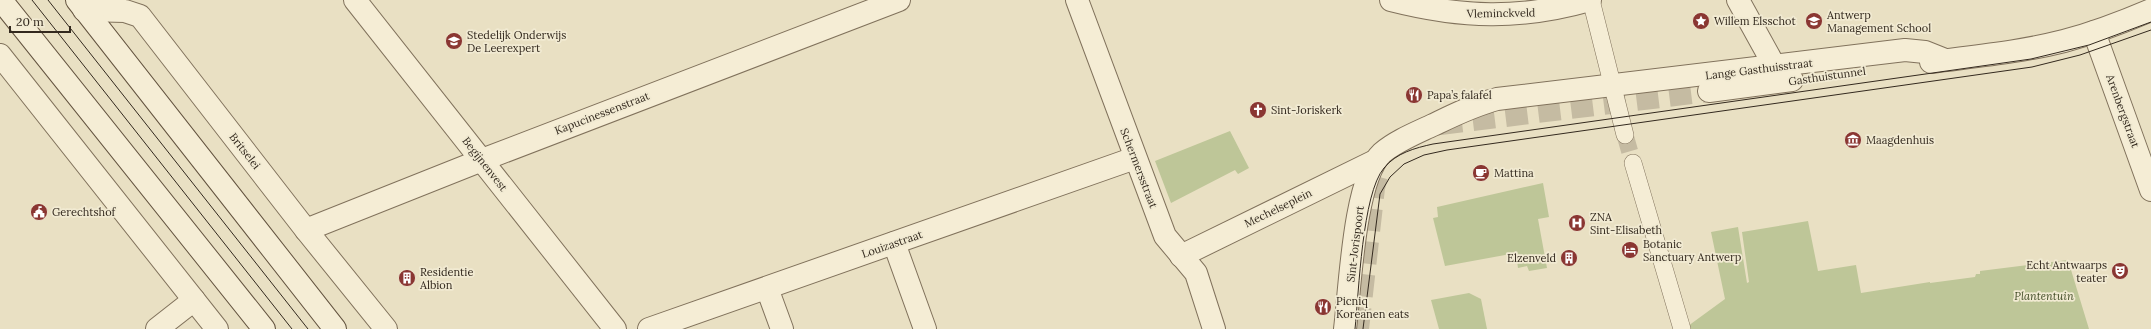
<svg xmlns="http://www.w3.org/2000/svg" width="2151" height="329" font-family="Lora,serif">
<style>
.green{fill:#bec698}
.lines{fill:none;stroke-linecap:round;stroke-linejoin:round}
.pedestrian-tunnel{stroke:#c5bba2;stroke-width:17;stroke-dasharray:17 8;stroke-linecap:butt}
.tertiary-tunnel{stroke:#c5bba2;stroke-width:22;stroke-dasharray:22 11;stroke-linecap:butt}
.pedestrian-casing{stroke:#81725c;stroke-width:18}
.minor-casing{stroke:#81725c;stroke-width:24}
.tertiary-casing{stroke:#81725c;stroke-width:24}
.secondary-casing{stroke:#63533f;stroke-width:24}
.pedestrian{stroke:#f5edd5;stroke-width:17}
.minor{stroke:#f5edd5;stroke-width:22}
.tertiary{stroke:#f5edd5;stroke-width:22}
.secondary{stroke:#f5edd5;stroke-width:22}
.tram{stroke:#33291e;stroke-width:1}
.labels{text-anchor:middle;stroke-width:3.5;stroke-linejoin:round;paint-order:stroke}
.street-label{font-size:11px;fill:#33291e;stroke:#f1ead2}
.poi-label{font-size:11px;fill:#33291e;stroke:#f1ead2;text-anchor:start}
.park-label{font-size:11px;font-style:italic;fill:#424d27;stroke:#f1ead2}
</style>
<rect width="100%" height="100%" fill="#e9e0c3"/>
<g class="green">
<path d="M1230,131L1249,168L1238,174L1235,170L1171,203L1155,161Z"/>
<path d="M1543,183L1549,217L1538,219L1547,268L1529,271L1527,266L1518,268L1516,253L1445,266L1433,218L1438,217L1437,207Z"/>
<path d="M1808,221L1818,271L1856,265L1861,293L1930,282V283L1975,277L1976,274H1980V271L2068,260L2089,329H1690L1688,326L1725,299L1711,232L1738,227L1747,283L1749,282L1742,232Z"/>
<path d="M1469,293L1481,299L1487,329H1439L1431,300Z"/>
</g>
<g class="lines">
<path class="pedestrian-tunnel" d="M1625,135L1633,163"/>
<g class="tertiary-tunnel">
<path d="M1440,124L1709,91"/>
<path d="M1358,329L1374,188L1378,173"/>
</g>
<g class="pedestrian-casing">
<g id="pedestrian">
<path d="M1591,0L1625,135"/>
<path d="M1633,163L1682,329"/>
</g>
</g>
<g class="minor-casing">
<g id="minor">
<path d="M355,0L615,329"/>
<path d="M1077,0L1165,236L1196,273L1214,329"/>
<path d="M1391,0C1462,18 1520,20 1590,0"/>
<path d="M1738,0L1775,67"/>
<path d="M84,10L125,11L140,16L306,230L386,329"/>
<path d="M2094,32L2151,190"/>
<path d="M0,55L217,329"/>
<path d="M306,230L482,160L899,0"/>
<path d="M894,243L925,329"/>
<path d="M1181,256L1375,161"/>
<path d="M767,288L782,329"/>
<path d="M157,329L194,300"/>
<path d="M649,329L1135,158"/>
</g>
</g>
<g class="tertiary-casing">
<g id="tertiary">
<path d="M1931,62C1976,56 2021,52 2064,41C2094,33 2123,22 2151,10"/>
<path d="M1709,91L1792,80"/>
<path d="M1345,329C1350,289 1354,179 1382,153C1396,141 1416,133 1433,125C1454,115 1474,105 1497,99L1905,50L1925,52L1945,60"/>
</g>
</g>
<g class="secondary-casing">
<g id="secondary">
<path d="M1,0L264,329"/>
<path d="M77,0L335,329"/>
</g>
</g>
<use href="#pedestrian" class="pedestrian"/>
<use href="#minor" class="minor"/>
<use href="#tertiary" class="tertiary"/>
<use href="#secondary" class="secondary"/>
<g class="tram">
<path d="M32,0L292,329"/>
<path d="M48,0L308,329"/>
<path d="M1355,329C1359,292 1362,194 1384,168C1396,153 1415,148 1433,144L2031,59L2089,45L2151,22"/>
<path d="M1363,329L1380,194L1390,177L1404,164L1424,155L1447,150L2032,67L2080,55L2151,30"/>
</g>
</g>
<defs>
<g id="sight-disc" transform="scale(0.9)"><circle r="9.5" fill="#8a3632" stroke="#f1ead2"/><path d="M0-6L1.8-2.2L6-1.7L2.9 1.2L3.7 5.4L0 3.3L-3.7 5.4L-2.9 1.2L-6-1.7L-1.8-2.2Z" fill="#fff"/></g>
<g id="university-disc" transform="scale(0.9)"><circle r="9.5" fill="#8a3632" stroke="#f1ead2"/><path d="M0-5L7-2L0 1L-7-2ZM-4 1L0 2.5L4 1V4Q0 6-4 4Z" fill="#fff"/></g>
<g id="school-disc" transform="scale(0.9)"><circle r="9.5" fill="#8a3632" stroke="#f1ead2"/><path d="M0-5L7-2L0 1L-7-2ZM-4 1L0 2.5L4 1V4Q0 6-4 4Z" fill="#fff"/></g>
<g id="restaurant-disc" transform="scale(0.9)"><circle r="9.5" fill="#8a3632" stroke="#f1ead2"/><path d="M-5-6h1v4h1v-4h1v4h1v-4h1v5L-1.5 .5V6h-2V.5L-5-1ZM5-6V6H3V1.5H1.5Q1.5-4 5-6Z" fill="#fff"/></g>
<g id="church-disc" transform="scale(0.9)"><circle r="9.5" fill="#8a3632" stroke="#f1ead2"/><path d="M-1.2-6h2.4v3.5h3.3v2.4h-3.3V6h-2.4V-.1h-3.3v-2.4h3.3Z" fill="#fff"/></g>
<g id="museum-disc" transform="scale(0.9)"><circle r="9.5" fill="#8a3632" stroke="#f1ead2"/><path d="M0-6L6-3V-2H-6V-3ZM-5-1h2V3h-2ZM-1-1h2V3h-2ZM3-1h2V3H3ZM-6 4H6V6H-6Z" fill="#fff"/></g>
<g id="cafe-disc" transform="scale(0.9)"><circle r="9.5" fill="#8a3632" stroke="#f1ead2"/><path d="M-5.5-4.5H6V0H3Q3 3.5 0 3.5H-2.5Q-5.5 3.5-5.5 0ZM3-3.2v2h1.7v-2ZM-6 4.5H4V6H-6Z" fill="#fff"/></g>
<g id="civic-disc" transform="scale(0.9)"><circle r="9.5" fill="#8a3632" stroke="#f1ead2"/><path d="M-.6-6.5H3V-4.5H.6V-3L4-1V1h2V6H-6V1h2V-1L-.6-3ZM-1.2 2.5V6h2.4V2.5Z" fill="#fff"/></g>
<g id="hospital-disc" transform="scale(0.9)"><circle r="9.5" fill="#8a3632" stroke="#f1ead2"/><path d="M-5-5h3v3.5h4V-5h3V5h-3V1.5h-4V5h-3Z" fill="#fff"/></g>
<g id="hotel-disc" transform="scale(0.9)"><circle r="9.5" fill="#8a3632" stroke="#f1ead2"/><path d="M-6-4.5h1.5V1H6V5H4.5V3h-9V5H-6ZM-4 0a1.8 1.8 0 1 1 3.6 0ZM.5 0V-2.5h3Q6-2.5 6 0Z" fill="#fff"/></g>
<g id="building-disc" transform="scale(0.9)"><circle r="9.5" fill="#8a3632" stroke="#f1ead2"/><path d="M-4-6H4V6H1V3H-1V6H-4ZM-2.5-4.3h1.7v1.8h-1.7ZM.8-4.3h1.7v1.8H.8ZM-2.5-1h1.7V.8h-1.7ZM.8-1h1.7V.8H.8Z" fill="#fff"/></g>
<g id="theatre-disc" transform="scale(0.9)"><circle r="9.5" fill="#8a3632" stroke="#f1ead2"/><path d="M-5-5.5Q0-4 5-5.5V0Q5 5 0 6Q-5 5-5 0ZM-3.3-2.5H-1v1.5H-3.3ZM1-2.5H3.3v1.5H1ZM-2.8 1Q0 5.5 2.8 1Z" fill="#fff"/></g>
</defs>
<g fill-rule="evenodd">
<use href="#sight-disc" x="1701" y="21"/>
<use href="#university-disc" x="1814" y="21"/>
<use href="#school-disc" x="454" y="41"/>
<use href="#restaurant-disc" x="1414" y="95"/>
<use href="#church-disc" x="1258" y="110"/>
<use href="#museum-disc" x="1853" y="140"/>
<use href="#cafe-disc" x="1481" y="173"/>
<use href="#civic-disc" x="39" y="212"/>
<use href="#hospital-disc" x="1577" y="223"/>
<use href="#hotel-disc" x="1630" y="250"/>
<use href="#building-disc" x="1569" y="258"/>
<use href="#theatre-disc" x="2120" y="271"/>
<use href="#building-disc" x="407" y="278"/>
<use href="#restaurant-disc" x="1323" y="307"/>
</g>
<g class="labels">
<g class="street-label">
<text transform="translate(1501 13) rotate(-1)" y="4">Vleminckveld</text>
<text transform="translate(1759 69) rotate(-7)" y="4">Lange Gasthuisstraat</text>
<text transform="translate(1827 76) rotate(-8)" y="4">Gasthuistunnel</text>
<text transform="translate(2123 111) rotate(70)" y="4">Arenbergstraat</text>
<text transform="translate(602 113) rotate(-21)" y="4">Kapucinessenstraat</text>
<text transform="translate(245 151) rotate(52)" y="4">Britselei</text>
<text transform="translate(485 164) rotate(52)" y="4">Begijnenvest</text>
<text transform="translate(1139 168) rotate(69)" y="4">Schermersstraat</text>
<text transform="translate(1278 208) rotate(-26)" y="4">Mechelseplein</text>
<text transform="translate(892 244) rotate(-19)" y="4">Louizastraat</text>
<text transform="translate(1355 244) rotate(-83)" y="4">Sint-Jorispoort</text>
</g>
<g class="poi-label">
<text x="1827" y="19">Antwerp<tspan x="1827" dy="13">Management School</tspan></text>
<text x="1714" y="25">Willem Elsschot</text>
<text x="467" y="39">Stedelijk Onderwijs<tspan x="467" dy="13">De Leerexpert</tspan></text>
<text x="1427" y="99">Papa’s falafel</text>
<text x="1271" y="114">Sint-Joriskerk</text>
<text x="1866" y="144">Maagdenhuis</text>
<text x="1494" y="177">Mattina</text>
<text x="52" y="216">Gerechtshof</text>
<text x="1590" y="221">ZNA<tspan x="1590" dy="13">Sint-Elisabeth</tspan></text>
<text x="1643" y="248">Botanic<tspan x="1643" dy="13">Sanctuary Antwerp</tspan></text>
<text x="1556" y="262" text-anchor="end">Elzenveld</text>
<text x="2107" y="269" text-anchor="end">Echt Antwaarps<tspan x="2107" dy="13">teater</tspan></text>
<text x="420" y="276">Residentie<tspan x="420" dy="13">Albion</tspan></text>
<text x="1336" y="305">Picniq<tspan x="1336" dy="13">Koreanen eats</tspan></text>
</g>
<g class="park-label">
<text x="2044" y="300">Plantentuin</text>
</g>
</g>
<path d="M10 26v6h60v-6" fill="none" stroke="#33291e" stroke-width="2"/>
<text x="16" y="26" font-size="12" fill="#33291e" stroke="#f1ead2" stroke-width="3" paint-order="stroke">20 m</text>
</svg>
